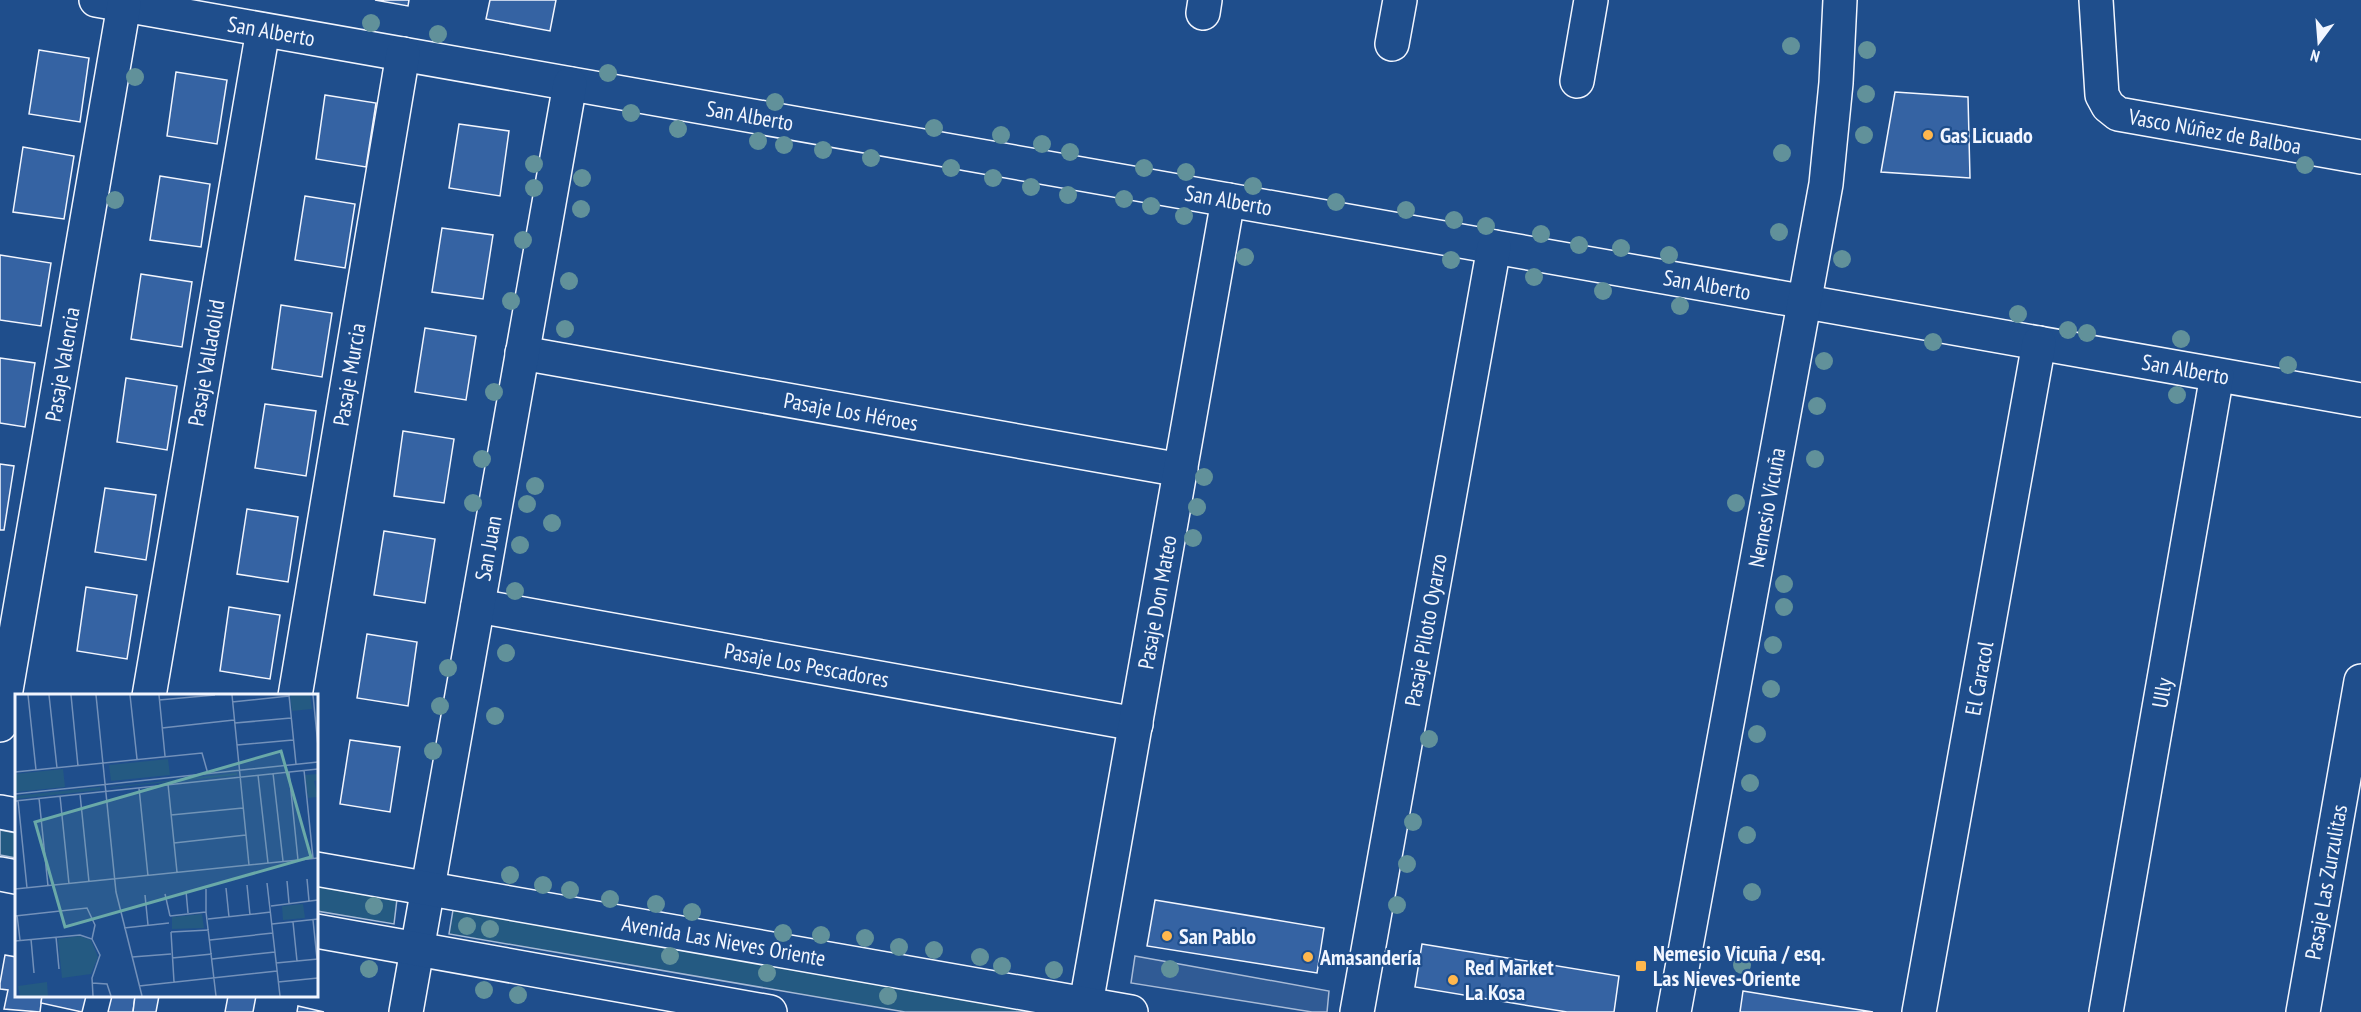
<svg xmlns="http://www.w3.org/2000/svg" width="2361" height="1012" font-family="'PT Sans Narrow',sans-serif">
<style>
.green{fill:#245a82;stroke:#a8bbd7;stroke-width:1.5}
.parking{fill:#305b95;stroke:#a8bbd7;stroke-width:1.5}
.building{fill:#3563a3;stroke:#f2f6ff;stroke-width:1.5}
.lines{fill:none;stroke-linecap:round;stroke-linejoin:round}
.street-casing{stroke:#f2f6ff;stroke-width:36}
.secondary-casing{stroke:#f2f6ff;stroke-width:36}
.street{stroke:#1f4e8c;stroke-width:33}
.secondary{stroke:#1f4e8c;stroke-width:33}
.tree{fill:#61919a}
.poi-dot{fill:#ffb74d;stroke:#1f4e8c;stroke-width:2}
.labels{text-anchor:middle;stroke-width:4.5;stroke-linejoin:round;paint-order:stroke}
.street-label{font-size:22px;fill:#f2f6ff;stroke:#1f4e8c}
.poi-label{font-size:22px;font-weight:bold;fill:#f2f6ff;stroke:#1f4e8c;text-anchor:start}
.inset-road{fill:none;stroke:#7391ba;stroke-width:1.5}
.view{fill:#6aa9a8;fill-opacity:0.15;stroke:#6aa9a8;stroke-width:3}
.inset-edge{fill:none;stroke:#f2f6ff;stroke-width:3}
</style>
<rect width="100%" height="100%" fill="#1f4e8c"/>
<g class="green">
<path d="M0,830L16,833V858L0,855Z"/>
<path d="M316,885L397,899L394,924L317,911Z"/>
<path d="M453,910L1046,1012H905L449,934Z"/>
</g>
<path class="parking" d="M1135,956L1329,991L1327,1012H1312L1131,983Z"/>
<g class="building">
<path d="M375,0H409L408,6Z"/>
<path d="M490,0H556L550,31L486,19Z"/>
<path d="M39,50L89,58L80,122L29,114Z"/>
<path d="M176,72L227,80L217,144L167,136Z"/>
<path d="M1895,92L1968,97L1970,178L1881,172Z"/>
<path d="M325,95L376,103L366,167L316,159Z"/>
<path d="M459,124L509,131L500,196L449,188Z"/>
<path d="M23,147L74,156L64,219L13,212Z"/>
<path d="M160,176L210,184L201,247L150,240Z"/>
<path d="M305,196L355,204L345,268L295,260Z"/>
<path d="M442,228L493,235L483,299L432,292Z"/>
<path d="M0,255L51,263L41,326L0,320Z"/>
<path d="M141,274L192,282L182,347L131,339Z"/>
<path d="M281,305L332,313L322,377L272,369Z"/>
<path d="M425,328L476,336L466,400L415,392Z"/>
<path d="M0,358L35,363L25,427L0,423Z"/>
<path d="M126,378L177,386L167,450L117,442Z"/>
<path d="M265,404L316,411L306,476L255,468Z"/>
<path d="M403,431L454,439L444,503L394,496Z"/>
<path d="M0,464L14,466L4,530H0Z"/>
<path d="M105,488L156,495L146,560L95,552Z"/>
<path d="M247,509L298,517L288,582L237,574Z"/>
<path d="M384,531L435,539L425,603L374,595Z"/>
<path d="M86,587L137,595L127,659L77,651Z"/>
<path d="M229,607L280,615L270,679L220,671Z"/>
<path d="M367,634L417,642L408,706L357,698Z"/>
<path d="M350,740L400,747L390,812L340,804Z"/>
<path d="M1155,900L1324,928L1317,973L1147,946Z"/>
<path d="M1422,944L1619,976L1614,1012H1567L1415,987Z"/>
<path d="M5,955L16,957V996H42L40,1012L4,1009L8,990L0,989V983Z"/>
<path d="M1743,991L1873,1012H1740Z"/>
<path d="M42,996H86L82,1012L41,1003Z"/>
<path d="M112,996H135L133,1012H108Z"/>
<path d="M135,996H159L156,1012H133Z"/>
<path d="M228,996H256L253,1012H225Z"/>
<path d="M298,1006L324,1012H297Z"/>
</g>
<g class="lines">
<g class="street-casing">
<g id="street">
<path id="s1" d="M96,0L2361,400"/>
<path id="s2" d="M2096,0L2102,95L2108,106L2118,114L2361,157"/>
<path d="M1203,13L1205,0"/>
<path d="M1392,44L1400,0"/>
<path d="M1577,81L1591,0"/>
<path id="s3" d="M522,353L1181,470"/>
<path id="s4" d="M478,606L1136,724"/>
<path id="s5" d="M149,696L263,30"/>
<path id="s6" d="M295,696L403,54"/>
<path id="s7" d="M0,725L124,5"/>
<path id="s8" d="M1086,1004L1228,200"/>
<path id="s9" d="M406,1012L570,84"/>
<path id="s10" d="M1357,1012L1494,247"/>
<path id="s11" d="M1919,1012L2039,343"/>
<path id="s12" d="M2106,1012L2217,375"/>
<path id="s13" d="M2303,1012L2361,681"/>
</g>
</g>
<g class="secondary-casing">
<g id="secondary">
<path d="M0,812L16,815"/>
<path id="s14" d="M316,869L1131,1012"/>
<path d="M0,874L16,877"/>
<path d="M316,931L770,1012"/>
<path id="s15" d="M1674,1012L1826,184L1836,83L1840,0"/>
</g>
</g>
<use href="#street" class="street"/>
<use href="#secondary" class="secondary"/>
</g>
<g class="tree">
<circle cx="371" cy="23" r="9"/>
<circle cx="438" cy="34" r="9"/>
<circle cx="1791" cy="46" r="9"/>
<circle cx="1867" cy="50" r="9"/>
<circle cx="608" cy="73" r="9"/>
<circle cx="135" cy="77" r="9"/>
<circle cx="1866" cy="94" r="9"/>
<circle cx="775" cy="102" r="9"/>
<circle cx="631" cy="113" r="9"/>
<circle cx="934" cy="128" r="9"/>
<circle cx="678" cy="129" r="9"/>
<circle cx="1001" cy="135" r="9"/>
<circle cx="1864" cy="135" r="9"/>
<circle cx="758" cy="141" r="9"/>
<circle cx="1042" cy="144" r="9"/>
<circle cx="784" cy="145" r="9"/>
<circle cx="823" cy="150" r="9"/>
<circle cx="1070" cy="152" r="9"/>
<circle cx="1782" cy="153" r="9"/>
<circle cx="871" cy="158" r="9"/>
<circle cx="534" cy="164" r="9"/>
<circle cx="2305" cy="165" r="9"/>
<circle cx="951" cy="168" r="9"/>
<circle cx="1144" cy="168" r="9"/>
<circle cx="1186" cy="172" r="9"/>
<circle cx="582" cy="178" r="9"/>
<circle cx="993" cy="178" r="9"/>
<circle cx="1253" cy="186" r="9"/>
<circle cx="1031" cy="187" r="9"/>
<circle cx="534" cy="188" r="9"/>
<circle cx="1068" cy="195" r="9"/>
<circle cx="1124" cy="199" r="9"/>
<circle cx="115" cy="200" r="9"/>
<circle cx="1336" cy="202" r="9"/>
<circle cx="1151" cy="206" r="9"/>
<circle cx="581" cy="209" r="9"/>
<circle cx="1406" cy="210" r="9"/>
<circle cx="1184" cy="216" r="9"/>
<circle cx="1454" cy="220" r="9"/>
<circle cx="1486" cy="226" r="9"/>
<circle cx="1779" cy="232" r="9"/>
<circle cx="1541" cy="234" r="9"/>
<circle cx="523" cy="240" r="9"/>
<circle cx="1579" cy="245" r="9"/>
<circle cx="1621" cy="248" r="9"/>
<circle cx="1669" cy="255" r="9"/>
<circle cx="1245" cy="257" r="9"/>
<circle cx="1842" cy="259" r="9"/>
<circle cx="1451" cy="260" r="9"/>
<circle cx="1534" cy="277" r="9"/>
<circle cx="569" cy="281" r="9"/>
<circle cx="1603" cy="291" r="9"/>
<circle cx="511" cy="301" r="9"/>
<circle cx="1680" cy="306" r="9"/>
<circle cx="2018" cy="314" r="9"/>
<circle cx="565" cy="329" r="9"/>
<circle cx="2068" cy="330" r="9"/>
<circle cx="2087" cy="333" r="9"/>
<circle cx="2181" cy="339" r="9"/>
<circle cx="1933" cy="342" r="9"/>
<circle cx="1824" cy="361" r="9"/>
<circle cx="2288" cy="365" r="9"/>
<circle cx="494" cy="392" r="9"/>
<circle cx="2177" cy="395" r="9"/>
<circle cx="1817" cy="406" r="9"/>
<circle cx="482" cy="459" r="9"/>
<circle cx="1815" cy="459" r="9"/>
<circle cx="1204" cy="477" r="9"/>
<circle cx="535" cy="486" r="9"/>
<circle cx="473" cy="503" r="9"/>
<circle cx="1736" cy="503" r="9"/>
<circle cx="527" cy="504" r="9"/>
<circle cx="1197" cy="507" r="9"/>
<circle cx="552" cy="523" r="9"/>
<circle cx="1193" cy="538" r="9"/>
<circle cx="520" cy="545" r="9"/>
<circle cx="1784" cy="584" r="9"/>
<circle cx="515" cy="591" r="9"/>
<circle cx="1784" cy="607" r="9"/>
<circle cx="1773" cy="645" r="9"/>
<circle cx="506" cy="653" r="9"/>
<circle cx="448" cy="668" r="9"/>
<circle cx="1771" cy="689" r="9"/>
<circle cx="440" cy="706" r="9"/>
<circle cx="495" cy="716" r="9"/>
<circle cx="1757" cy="734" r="9"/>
<circle cx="1429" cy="739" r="9"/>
<circle cx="433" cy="751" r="9"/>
<circle cx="1750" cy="783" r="9"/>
<circle cx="1413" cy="822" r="9"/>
<circle cx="1747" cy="835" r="9"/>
<circle cx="1407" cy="864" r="9"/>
<circle cx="510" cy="875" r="9"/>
<circle cx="543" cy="885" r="9"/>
<circle cx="570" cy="890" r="9"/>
<circle cx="1752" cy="892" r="9"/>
<circle cx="610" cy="899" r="9"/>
<circle cx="656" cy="904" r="9"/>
<circle cx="1397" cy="905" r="9"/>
<circle cx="374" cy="906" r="9"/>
<circle cx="692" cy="912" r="9"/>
<circle cx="467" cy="926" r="9"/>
<circle cx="490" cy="929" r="9"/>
<circle cx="783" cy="933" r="9"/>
<circle cx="821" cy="935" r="9"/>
<circle cx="865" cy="938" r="9"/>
<circle cx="899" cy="947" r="9"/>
<circle cx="934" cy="950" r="9"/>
<circle cx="670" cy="956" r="9"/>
<circle cx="980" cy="957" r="9"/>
<circle cx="1742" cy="965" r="9"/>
<circle cx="1002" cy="966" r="9"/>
<circle cx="369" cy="969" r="9"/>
<circle cx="1170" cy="969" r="9"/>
<circle cx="1054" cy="970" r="9"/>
<circle cx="767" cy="973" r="9"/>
<circle cx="484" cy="990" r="9"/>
<circle cx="518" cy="995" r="9"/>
<circle cx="888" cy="996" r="9"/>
</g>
<g class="poi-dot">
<circle cx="1928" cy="135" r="6"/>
<circle cx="1167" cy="936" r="6"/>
<circle cx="1308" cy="957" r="6"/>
<rect x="1635" y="960" width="12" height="12" rx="3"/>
<circle cx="1453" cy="980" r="6"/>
</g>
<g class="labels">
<g class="street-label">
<text dy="8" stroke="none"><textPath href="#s1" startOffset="178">San Alberto</textPath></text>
<text dy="8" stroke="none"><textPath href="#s1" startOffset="664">San Alberto</textPath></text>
<text dy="8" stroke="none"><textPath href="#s2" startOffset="219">Vasco Núñez de Balboa</textPath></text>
<text dy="8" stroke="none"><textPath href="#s1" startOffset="1150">San Alberto</textPath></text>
<text dy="8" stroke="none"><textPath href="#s1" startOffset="1636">San Alberto</textPath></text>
<text dy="8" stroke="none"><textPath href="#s5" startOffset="338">Pasaje Valladolid</textPath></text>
<text dy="8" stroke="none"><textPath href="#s7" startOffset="366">Pasaje Valencia</textPath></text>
<text dy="8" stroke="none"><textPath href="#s1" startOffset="2122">San Alberto</textPath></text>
<text dy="8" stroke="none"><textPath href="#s6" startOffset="326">Pasaje Murcia</textPath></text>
<text dy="8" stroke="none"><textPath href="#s3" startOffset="334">Pasaje Los Héroes</textPath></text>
<text dy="8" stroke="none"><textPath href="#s15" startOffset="513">Nemesio Vicuña</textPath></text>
<text dy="8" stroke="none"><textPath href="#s9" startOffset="471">San Juan</textPath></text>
<text dy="8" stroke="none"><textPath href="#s8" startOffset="408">Pasaje Don Mateo</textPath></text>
<text dy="8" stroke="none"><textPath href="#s10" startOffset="388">Pasaje Piloto Oyarzo</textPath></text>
<text dy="8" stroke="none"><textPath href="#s4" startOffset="334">Pasaje Los Pescadores</textPath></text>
<text dy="8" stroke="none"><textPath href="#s11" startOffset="339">El Caracol</textPath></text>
<text dy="8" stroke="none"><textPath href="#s12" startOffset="324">Ully</textPath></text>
<text dy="8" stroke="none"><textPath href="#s13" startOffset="132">Pasaje Las Zurzulitas</textPath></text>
<text dy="8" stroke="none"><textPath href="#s14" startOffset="414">Avenida Las Nieves Oriente</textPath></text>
</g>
<g class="poi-label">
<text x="1940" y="143">Gas Licuado</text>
<text x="1179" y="944">San Pablo</text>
<text x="1653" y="961">Nemesio Vicuña / esq.<tspan x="1653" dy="25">Las Nieves-Oriente</tspan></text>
<text x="1320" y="965">Amasandería</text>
<text x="1465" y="975">Red Market<tspan x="1465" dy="25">La Kosa</tspan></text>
</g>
</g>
<g transform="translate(15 694)">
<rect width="303" height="303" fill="#1f4e8c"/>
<path d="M275,1H295L297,15L277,17ZM153,65L155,81L96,87L94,71ZM48,75L50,93L0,98V80ZM222,79V81L95,94L96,93ZM302,80L303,86L299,87L303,103L293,104L290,81ZM85,93V96L0,105V102ZM288,210L290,224L268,226L267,212ZM187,220L189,234L157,235V223ZM64,242L76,246L83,263L76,280L47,284L43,245ZM32,288L33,302H5L3,292Z" fill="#245a82"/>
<path class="inset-road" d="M13,1L21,76M34,1L42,74M56,1L63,72M81,1L101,198L127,302M115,1L122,65M144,1L150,62M217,1L234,171M274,1L281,70M298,1L303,52M144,6L200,1M217,8L274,2M220,29L276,24M147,34L219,26M222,51L278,46M289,76L298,164M0,78L187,59L193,80M274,78L283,166M258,79L268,167M243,81L253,169M153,90L162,178M124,94L133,182M0,100L303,68M65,100L74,188M45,102L54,190M24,104L33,192M3,106L12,194M0,107L303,75M156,121L228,114M159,149L231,141M292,185L294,207M272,187L274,209M252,189L265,302M232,191L235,221M211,194L214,223M0,195L303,164M191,195V218M171,197L173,219M150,200L155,222M130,201L133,231M256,212L303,206M191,218L201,302M2,221L5,246M0,222L72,214L80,231L77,245M155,222L191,218M193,225L256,218M298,226L302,265M278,228L282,267M257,230L303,225M109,234L154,229M156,238L159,288M156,238L194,236M41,243L44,275M16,245L19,279M195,246L258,239M0,247L65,241L77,245L85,261L77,284L78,302M117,263L156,260M157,264L197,260M197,265L260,258M261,269L303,265M263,288L303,284M77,289L92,290L96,302M124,292L262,277"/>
<path class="view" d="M266,57L296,163L50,233L20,128Z"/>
<rect width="303" height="303" class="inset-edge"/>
</g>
<g transform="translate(2319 42) rotate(196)" stroke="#1f4e8c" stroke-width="4.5" paint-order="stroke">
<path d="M0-4.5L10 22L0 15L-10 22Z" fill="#f2f6ff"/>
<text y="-9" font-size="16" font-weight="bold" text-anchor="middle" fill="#f2f6ff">N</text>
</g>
</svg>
